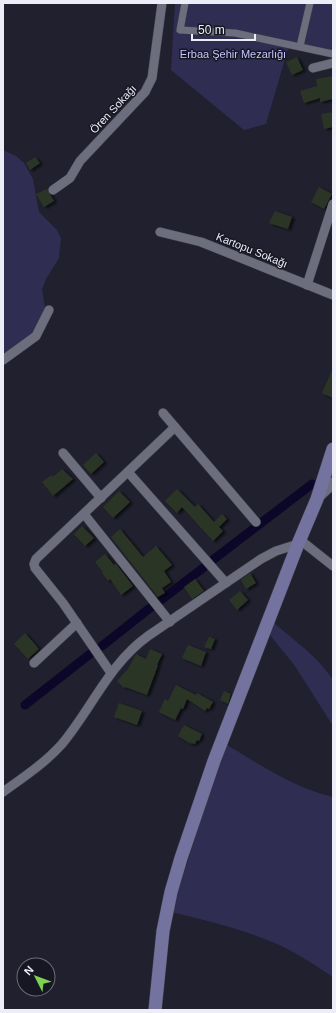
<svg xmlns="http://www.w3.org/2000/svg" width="336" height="1013" font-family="Helvetica,sans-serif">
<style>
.green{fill:#2f2d52}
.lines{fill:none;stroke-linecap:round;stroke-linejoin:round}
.canal{stroke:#0c0728;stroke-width:9}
.building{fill:#2c3528;filter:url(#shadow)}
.pedestrian-casing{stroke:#3c3c47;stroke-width:8}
.minor-casing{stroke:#3c3c47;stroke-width:10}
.tertiary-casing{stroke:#3c3c47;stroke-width:12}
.secondary-casing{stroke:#3c3c47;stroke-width:14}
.pedestrian{stroke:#6c6d7d;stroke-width:7}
.minor{stroke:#6c6d7d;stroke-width:9}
.tertiary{stroke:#6c6d7d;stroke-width:11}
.secondary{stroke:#74739f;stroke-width:13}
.labels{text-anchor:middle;stroke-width:3;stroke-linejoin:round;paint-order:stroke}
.park-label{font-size:11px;fill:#c4c5fc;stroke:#171724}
.street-label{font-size:11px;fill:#ecedf6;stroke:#171724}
</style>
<defs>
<filter id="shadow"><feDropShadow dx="3" dy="1.5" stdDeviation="1" flood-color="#0009"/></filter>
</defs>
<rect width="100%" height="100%" fill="#20202e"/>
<g class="green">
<path d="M175,3H333V55L288,49L266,124L244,130L171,70Z"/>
<path d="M3,150L16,156L24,163L33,179L39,212L57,230L61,238L59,258L46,279L42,290L45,307L42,318L36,331L7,353L3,352Z"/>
<path d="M274,623L304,648L318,661L333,679V726L295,666L270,635Z"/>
<path d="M227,745C261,765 294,788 333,797V977C315,965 297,953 277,944C243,929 207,921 172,912L201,818Z"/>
</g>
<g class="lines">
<g class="canal">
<path d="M214,559L312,484"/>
<path d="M161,600L203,568"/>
<path d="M102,646L150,608"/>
<path d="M25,705L90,654"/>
</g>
</g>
<g class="building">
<path d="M297,57L303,70L292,75L286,62Z"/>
<path d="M333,76V99L320,102V98L304,103L300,91L317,86L316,79Z"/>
<path d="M333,112V127L324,129L321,114Z"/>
<path d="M35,157L40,163L30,170L26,163Z"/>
<path d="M319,187L332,194L324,209L311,202Z"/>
<path d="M47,189L54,201L44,207L36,194Z"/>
<path d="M275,211L292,217L288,229L269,223Z"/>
<path d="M333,368V398L322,393Z"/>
<path d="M96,453L104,462L91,474L83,465Z"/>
<path d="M62,469L73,479L53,496L42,482L52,475L53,477Z"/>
<path d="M177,489L195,507L198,504L214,522L222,514L227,519L219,527L223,531L213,541L182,507L177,513L165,501Z"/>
<path d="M119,491L130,502L113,518L103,507Z"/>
<path d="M82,526L94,538L85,546L74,534Z"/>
<path d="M120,529L143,557L156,546L172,565L164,571L171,582L162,588L165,593L158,597L111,537Z"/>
<path d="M105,554L114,565L116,564L133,586L121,595L110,579L108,581L102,573L103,572L95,562Z"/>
<path d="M250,573L256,583L246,589L241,580Z"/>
<path d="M195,579L204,591L192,599L184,587Z"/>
<path d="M240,591L248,600L237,610L229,600Z"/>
<path d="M25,633L39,649L28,659L14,644Z"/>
<path d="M209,637L215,639L211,649L204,647Z"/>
<path d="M188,645L206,652L201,666L182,658Z"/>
<path d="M150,649L162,654L157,665H158L147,695L125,687L124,688L117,681L128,669L136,654L146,659Z"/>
<path d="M176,685L196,695L197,693L213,702L209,709L207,708L205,711L187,699L183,709L181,708L175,720L159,712L165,699L168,701Z"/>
<path d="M224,691L231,694L228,704L220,700Z"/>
<path d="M119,703L142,711L137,725L114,717Z"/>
<path d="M184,725L202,734L199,741L197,740L195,744L191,743V744L178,736Z"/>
</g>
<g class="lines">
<g class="pedestrian-casing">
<g id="pedestrian">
<path d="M185,3L180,30L235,33L333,54"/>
<path d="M300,46L310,3"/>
</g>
</g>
<g class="minor-casing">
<g id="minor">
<path d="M313,68L333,63"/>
<path d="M53,190L70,178L80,161L145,92L152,78L162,3"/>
<path d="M160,232L201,242L333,295"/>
<path d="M307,285L333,204"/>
<path d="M3,360L36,336L49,310"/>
<path d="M163,413L256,522"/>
<path d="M63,453L101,498"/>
<path d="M128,472L226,583"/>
<path d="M84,514L170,622"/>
<path d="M299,539L333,566"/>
<path d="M34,663L77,623"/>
<path d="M111,673L63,603L35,568L34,564L36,559L175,427"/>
<path d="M3,792C24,777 45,763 62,744C92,708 109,664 148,636L261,559L276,551L298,544"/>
</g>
</g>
<g class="tertiary-casing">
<path id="tertiary" d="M317,498L333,483"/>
</g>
<g class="secondary-casing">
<path id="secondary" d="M155,1010L163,931L171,892L181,858L214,761L298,544L317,499L333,449"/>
</g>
<use href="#pedestrian" class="pedestrian"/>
<use href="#minor" class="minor"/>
<use href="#tertiary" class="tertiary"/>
<use href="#secondary" class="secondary"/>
</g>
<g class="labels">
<g class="park-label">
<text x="233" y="58">Erbaa Şehir Mezarlığı</text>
</g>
<g class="street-label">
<text transform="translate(113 109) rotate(-47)" y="4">Ören Sokağı</text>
<text transform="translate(252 250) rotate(22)" y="4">Kartopu Sokağı</text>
</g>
</g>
<rect width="336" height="1013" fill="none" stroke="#ecedf6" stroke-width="8"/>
<g transform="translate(36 977) rotate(312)"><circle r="19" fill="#171724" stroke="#6c6d78"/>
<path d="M0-3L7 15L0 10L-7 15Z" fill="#7ed153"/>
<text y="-6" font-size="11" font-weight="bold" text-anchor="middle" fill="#ecedf6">N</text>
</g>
<path d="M192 34v6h63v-6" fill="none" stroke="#ecedf6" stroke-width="2"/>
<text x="198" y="34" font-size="12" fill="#ecedf6" stroke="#171724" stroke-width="3" paint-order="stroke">50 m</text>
</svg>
